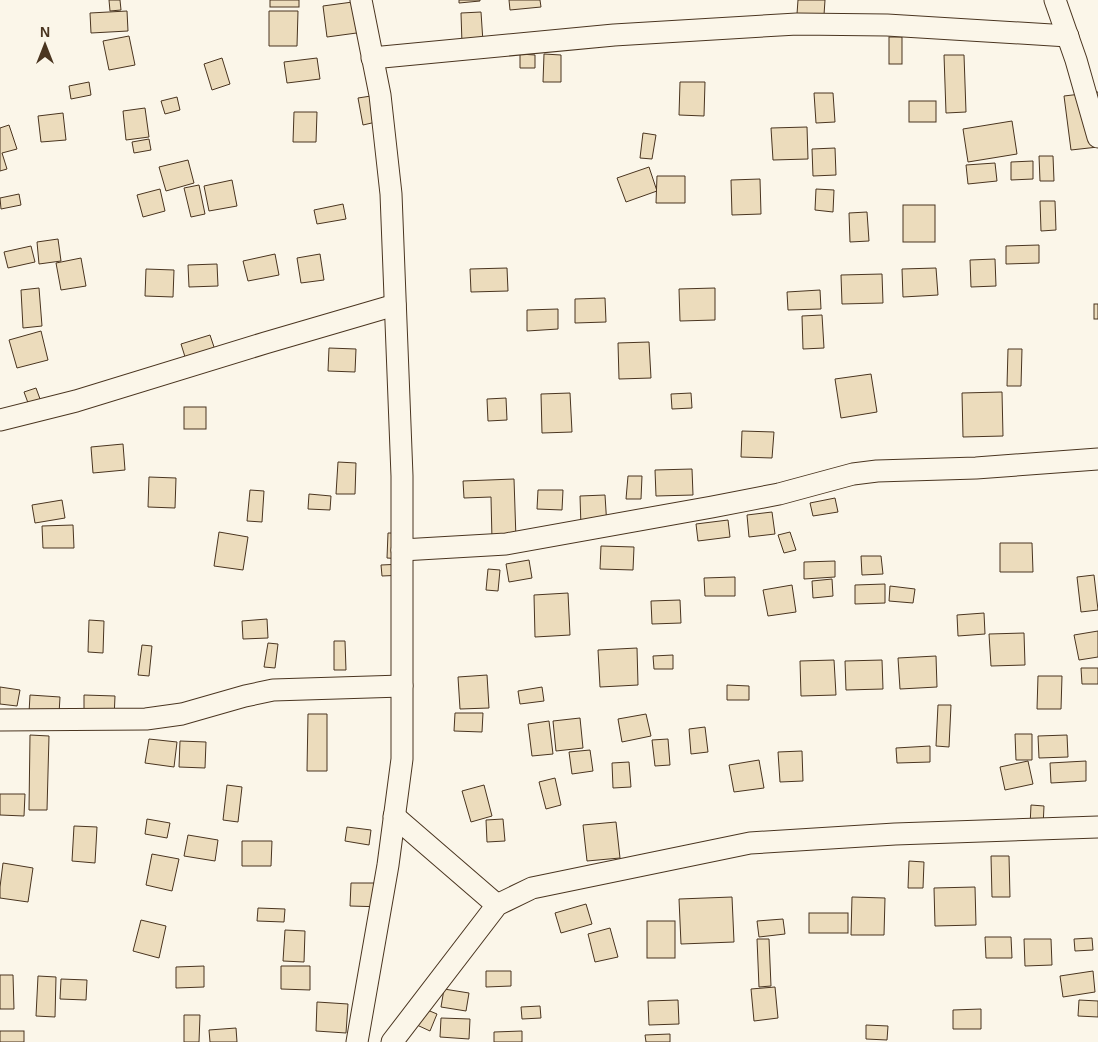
<svg xmlns="http://www.w3.org/2000/svg" width="1098" height="1042" font-family="Arial,sans-serif">
<style>
.building{fill:#ecdcbc;stroke:#4a3520}
.lines{fill:none;stroke-linecap:round;stroke-linejoin:round}
.minor-casing{stroke:#4a3520;stroke-width:23}
.minor{stroke:#fbf6e9;stroke-width:21}
</style>
<rect width="100%" height="100%" fill="#fbf6e9"/>
<g class="building">
<path d="M109,0H120L121,10L110,11Z"/>
<rect x="270" y="0" width="29" height="7"/>
<path d="M459,0H480V1L459,3Z"/>
<path d="M509,0H540L541,7L510,10Z"/>
<path d="M798,0H825L824,15L797,14Z"/>
<path d="M360,1L364,32L327,37L323,6Z"/>
<path d="M127,11L128,31L91,33L90,13Z"/>
<path d="M269,11H298L297,46H269Z"/>
<path d="M481,12L483,42L462,44L461,13Z"/>
<path d="M129,36L135,65L109,70L103,41Z"/>
<rect x="889" y="37" width="13" height="27"/>
<path d="M520,54L535,55V68H520Z"/>
<path d="M544,54L561,55V82H543Z"/>
<path d="M944,55H964L966,112L946,113Z"/>
<path d="M222,58L230,84L212,90L204,64Z"/>
<path d="M317,58L320,79L287,83L284,62Z"/>
<path d="M89,82L91,95L71,99L69,86Z"/>
<path d="M680,82H705L704,116L679,115Z"/>
<path d="M1098,92V147L1071,150L1064,96Z"/>
<path d="M814,93H833L835,122L816,123Z"/>
<path d="M371,96L376,122L363,125L358,98Z"/>
<path d="M177,97L180,110L165,114L161,101Z"/>
<rect x="909" y="101" width="27" height="21"/>
<path d="M145,108L149,137L126,140L123,111Z"/>
<path d="M294,112H317L316,142H293Z"/>
<path d="M63,113L66,140L41,142L38,116Z"/>
<path d="M1012,121L1017,154L968,162L963,129Z"/>
<path d="M9,125L17,149L2,153L7,169L0,171V128Z"/>
<path d="M807,127L808,159L773,160L771,128Z"/>
<path d="M643,133L656,135L652,159L640,158Z"/>
<path d="M149,139L151,150L134,153L132,142Z"/>
<path d="M835,148L836,175L813,176L812,149Z"/>
<path d="M1039,156H1053L1054,181H1040Z"/>
<path d="M188,160L194,183L166,191L159,167Z"/>
<path d="M1033,161V179L1011,180V162Z"/>
<path d="M995,163L997,181L968,184L966,165Z"/>
<path d="M649,167L657,191L626,202L617,178Z"/>
<path d="M657,176H685V203H656Z"/>
<path d="M760,179L761,214L732,215L731,180Z"/>
<path d="M232,180L237,206L209,211L204,186Z"/>
<path d="M199,185L205,214L191,217L184,188Z"/>
<path d="M160,189L165,211L143,217L137,195Z"/>
<path d="M816,189L834,190L833,212L815,210Z"/>
<path d="M19,194L21,205L1,209L0,198Z"/>
<path d="M1040,201H1055L1056,230L1041,231Z"/>
<path d="M343,204L346,219L317,224L314,210Z"/>
<rect x="903" y="205" width="32" height="37"/>
<path d="M867,212L869,241L850,242L849,213Z"/>
<path d="M58,239L61,261L39,264L37,242Z"/>
<path d="M1039,245V263L1006,264V246Z"/>
<path d="M31,246L35,262L8,268L4,252Z"/>
<path d="M275,254L279,275L248,281L243,261Z"/>
<path d="M320,254L324,280L301,283L297,258Z"/>
<path d="M81,258L86,286L61,290L56,263Z"/>
<path d="M995,259L996,286L971,287L970,260Z"/>
<path d="M217,264L218,286L189,287L188,265Z"/>
<path d="M507,268L508,291L471,292L470,269Z"/>
<path d="M936,268L938,295L903,297L902,269Z"/>
<path d="M146,269L174,270L173,297L145,296Z"/>
<path d="M882,274L883,303L842,304L841,275Z"/>
<path d="M39,288L42,326L23,328L21,290Z"/>
<path d="M715,288V320L680,321L679,289Z"/>
<path d="M820,290L821,309L788,310L787,292Z"/>
<path d="M605,298L606,322L575,323V299Z"/>
<rect x="1094" y="304" width="4" height="15"/>
<path d="M558,309V329L527,331V310Z"/>
<path d="M822,315L824,348L803,349L802,316Z"/>
<path d="M41,331L48,360L17,368L9,340Z"/>
<path d="M210,335L215,350L186,360L181,344Z"/>
<path d="M649,342L651,378L619,379L618,343Z"/>
<path d="M329,348L356,349L355,372L328,371Z"/>
<path d="M1008,349H1022L1021,386H1007Z"/>
<path d="M871,374L877,412L841,418L835,379Z"/>
<path d="M36,388L43,407L31,411L24,392Z"/>
<path d="M1002,392L1003,436L963,437L962,393Z"/>
<path d="M570,393L572,432L542,433L541,394Z"/>
<path d="M691,393L692,408L672,409L671,394Z"/>
<path d="M506,398L507,420L488,421L487,399Z"/>
<rect x="184" y="407" width="22" height="22"/>
<path d="M742,431L774,432L772,458L741,457Z"/>
<path d="M123,444L125,470L93,473L91,447Z"/>
<path d="M338,462L356,463L355,494H336Z"/>
<path d="M692,469L693,495L656,496L655,470Z"/>
<path d="M628,476H642L641,499H626Z"/>
<path d="M149,477L176,478L175,508L148,507Z"/>
<path d="M514,479L516,539L492,540L491,497L464,498L463,481Z"/>
<path d="M250,490L264,491L262,522L247,521Z"/>
<path d="M538,490H563L562,510L537,509Z"/>
<path d="M309,494L331,496L330,510L308,509Z"/>
<path d="M605,495L607,527H581L580,496Z"/>
<path d="M835,498L838,512L813,516L810,503Z"/>
<path d="M62,500L65,518L35,523L32,505Z"/>
<path d="M772,512L775,534L749,537L747,515Z"/>
<path d="M728,520L730,537L698,541L696,524Z"/>
<path d="M73,525L74,548H43L42,526Z"/>
<path d="M219,532L248,537L243,570L214,566Z"/>
<path d="M790,532L796,550L784,553L778,535Z"/>
<path d="M388,533H405L404,559L387,558Z"/>
<path d="M1000,543H1032L1033,572H1000Z"/>
<path d="M601,546L634,547L633,570L600,569Z"/>
<path d="M861,556H881L883,574L862,575Z"/>
<path d="M529,560L532,578L509,582L506,564Z"/>
<path d="M835,561V577L804,579V562Z"/>
<path d="M403,564L404,575L382,576L381,565Z"/>
<path d="M488,569L500,570L498,591L486,590Z"/>
<path d="M1094,575L1098,610L1081,612L1077,577Z"/>
<path d="M735,577V596H705L704,578Z"/>
<path d="M832,579L833,596L813,598L812,581Z"/>
<path d="M885,584V603L855,604V585Z"/>
<path d="M792,585L796,612L768,616L763,590Z"/>
<path d="M890,586L915,589L913,603L889,601Z"/>
<path d="M568,593L570,635L535,637L534,595Z"/>
<path d="M680,600L681,623L652,624L651,601Z"/>
<path d="M984,613L985,634L958,636L957,615Z"/>
<path d="M267,619L268,638L243,639L242,621Z"/>
<path d="M89,620L104,621L103,653L88,652Z"/>
<path d="M1098,631V657L1079,660L1074,635Z"/>
<path d="M1024,633L1025,665L991,666L989,634Z"/>
<path d="M334,641H345L346,670H334Z"/>
<path d="M268,643L278,644L275,668L264,667Z"/>
<path d="M142,645L152,646L149,676L138,675Z"/>
<path d="M637,648L638,685L600,687L598,650Z"/>
<path d="M673,655V669H654L653,656Z"/>
<path d="M936,656L937,687L900,689L898,658Z"/>
<path d="M834,660L836,695L801,696L800,661Z"/>
<path d="M882,660L883,689L846,690L845,661Z"/>
<path d="M1081,668H1098V684H1082Z"/>
<path d="M487,675L489,708L460,709L458,677Z"/>
<path d="M1038,676H1062L1061,709H1037Z"/>
<path d="M727,685L749,686V700H727Z"/>
<path d="M0,687L20,690L17,706L0,704Z"/>
<path d="M542,687L544,701L520,704L518,691Z"/>
<path d="M30,695L60,697L59,714L29,713Z"/>
<path d="M84,695L115,696L114,719L84,718Z"/>
<path d="M938,705H951L949,747L936,746Z"/>
<path d="M455,713H483L482,732L454,731Z"/>
<path d="M308,714H327V771H307Z"/>
<path d="M646,714L651,736L622,742L618,719Z"/>
<path d="M580,718L583,748L556,751L553,721Z"/>
<path d="M549,721L553,754L532,756L528,724Z"/>
<path d="M705,727L708,752L691,754L689,729Z"/>
<path d="M1015,734H1032V760H1016Z"/>
<path d="M30,735L49,736L47,810H29Z"/>
<path d="M1067,735L1068,757L1039,758L1038,736Z"/>
<path d="M149,739L177,742L174,767L145,763Z"/>
<path d="M668,739L670,765L655,766L652,740Z"/>
<path d="M180,741L206,742L205,768L179,767Z"/>
<path d="M930,746V762L897,763L896,748Z"/>
<path d="M590,750L593,771L572,774L569,752Z"/>
<path d="M802,751L803,781L780,782L778,752Z"/>
<path d="M759,760L764,788L734,792L729,765Z"/>
<path d="M1028,761L1033,784L1005,790L1000,767Z"/>
<path d="M1086,761V781L1051,783L1050,763Z"/>
<path d="M629,762L631,787L613,788L612,763Z"/>
<path d="M555,778L561,805L546,809L539,782Z"/>
<path d="M227,785L242,787L238,822L223,820Z"/>
<path d="M484,785L492,816L471,822L462,791Z"/>
<path d="M0,794H25L24,816L0,815Z"/>
<path d="M1031,805L1044,806L1043,827L1030,826Z"/>
<path d="M147,819L170,823L167,838L145,834Z"/>
<path d="M503,819L505,841L487,842L486,820Z"/>
<path d="M616,822L620,858L587,861L583,825Z"/>
<path d="M74,826L97,827L95,863L72,861Z"/>
<path d="M347,827L371,830L369,845L345,841Z"/>
<path d="M188,835L218,840L215,861L184,856Z"/>
<path d="M242,841H272L271,866H242Z"/>
<path d="M152,854L179,859L172,891L146,885Z"/>
<path d="M991,856H1009L1010,897H992Z"/>
<path d="M909,861L924,862L923,888H908Z"/>
<path d="M3,863L33,868L28,902L0,898V887Z"/>
<path d="M351,883H386L385,907L350,906Z"/>
<path d="M975,887L976,925L935,926L934,888Z"/>
<path d="M732,897L734,942L681,944L679,899Z"/>
<path d="M852,897L885,898L884,935H851Z"/>
<path d="M586,904L592,924L561,933L555,913Z"/>
<path d="M258,908L285,909L284,922L257,921Z"/>
<rect x="809" y="913" width="39" height="20"/>
<path d="M783,919L785,934L759,937L757,921Z"/>
<path d="M141,920L166,926L159,958L133,951Z"/>
<rect x="647" y="921" width="28" height="37"/>
<path d="M610,928L618,957L595,962L588,934Z"/>
<path d="M285,930L305,931L304,962L283,961Z"/>
<path d="M985,937H1011L1012,958H986Z"/>
<path d="M1092,938L1093,950L1075,951L1074,939Z"/>
<path d="M757,939H769L771,986L759,987Z"/>
<path d="M1024,939H1051L1052,965L1025,966Z"/>
<path d="M204,966V987L176,988V967Z"/>
<path d="M281,966H310V990L281,989Z"/>
<path d="M486,971H511V986L486,987Z"/>
<path d="M1093,971L1095,992L1063,997L1060,976Z"/>
<path d="M0,975H13L14,1009H0Z"/>
<path d="M38,976L56,977L55,1017L36,1016Z"/>
<path d="M61,979L87,980L86,1000L60,999Z"/>
<path d="M775,987L778,1018L754,1021L751,989Z"/>
<path d="M444,989L469,993L466,1011L441,1007Z"/>
<path d="M678,1000L679,1024L649,1025L648,1001Z"/>
<path d="M1079,1000L1098,1001V1017L1078,1016Z"/>
<path d="M317,1002L348,1004L346,1033L316,1031Z"/>
<path d="M413,1004L437,1014L430,1031L406,1020Z"/>
<path d="M540,1006L541,1018L522,1019L521,1007Z"/>
<path d="M981,1009V1029H953V1010Z"/>
<path d="M184,1015H200L199,1042H184Z"/>
<path d="M441,1018L470,1019L469,1039L440,1037Z"/>
<path d="M866,1025L888,1026L887,1040L866,1039Z"/>
<path d="M236,1028L237,1042H210L209,1030Z"/>
<rect x="0" y="1031" width="24" height="11"/>
<path d="M522,1031V1042H494V1032Z"/>
<path d="M670,1034V1042H646L645,1035Z"/>
</g>
<g class="lines">
<g class="minor-casing">
<g id="minor">
<path d="M1055,0L1076,60L1098,137"/>
<path d="M372,58L614,35L797,24L887,25L1068,36"/>
<path d="M0,420L76,401L265,343L395,305"/>
<path d="M402,550L506,544L712,507L779,494L853,474L877,471L976,468L1098,459"/>
<path d="M0,720L146,719L182,714L245,696L273,690L402,686"/>
<path d="M394,816L497,905"/>
<path d="M357,1042L388,865L402,759V476L391,194L380,95L361,0"/>
<path d="M392,1042L497,905L532,888L750,843L895,834L1098,827"/>
</g>
</g>
<use href="#minor" class="minor"/>
</g>
<g transform="translate(45 45)" stroke="#fbf6e9" stroke-width="4" paint-order="stroke">
<path d="M0-4L9 19L0 12L-9 19Z" fill="#4a3520"/>
<text y="-8" font-size="14" font-weight="bold" text-anchor="middle" fill="#4a3520">N</text>
</g>
</svg>
